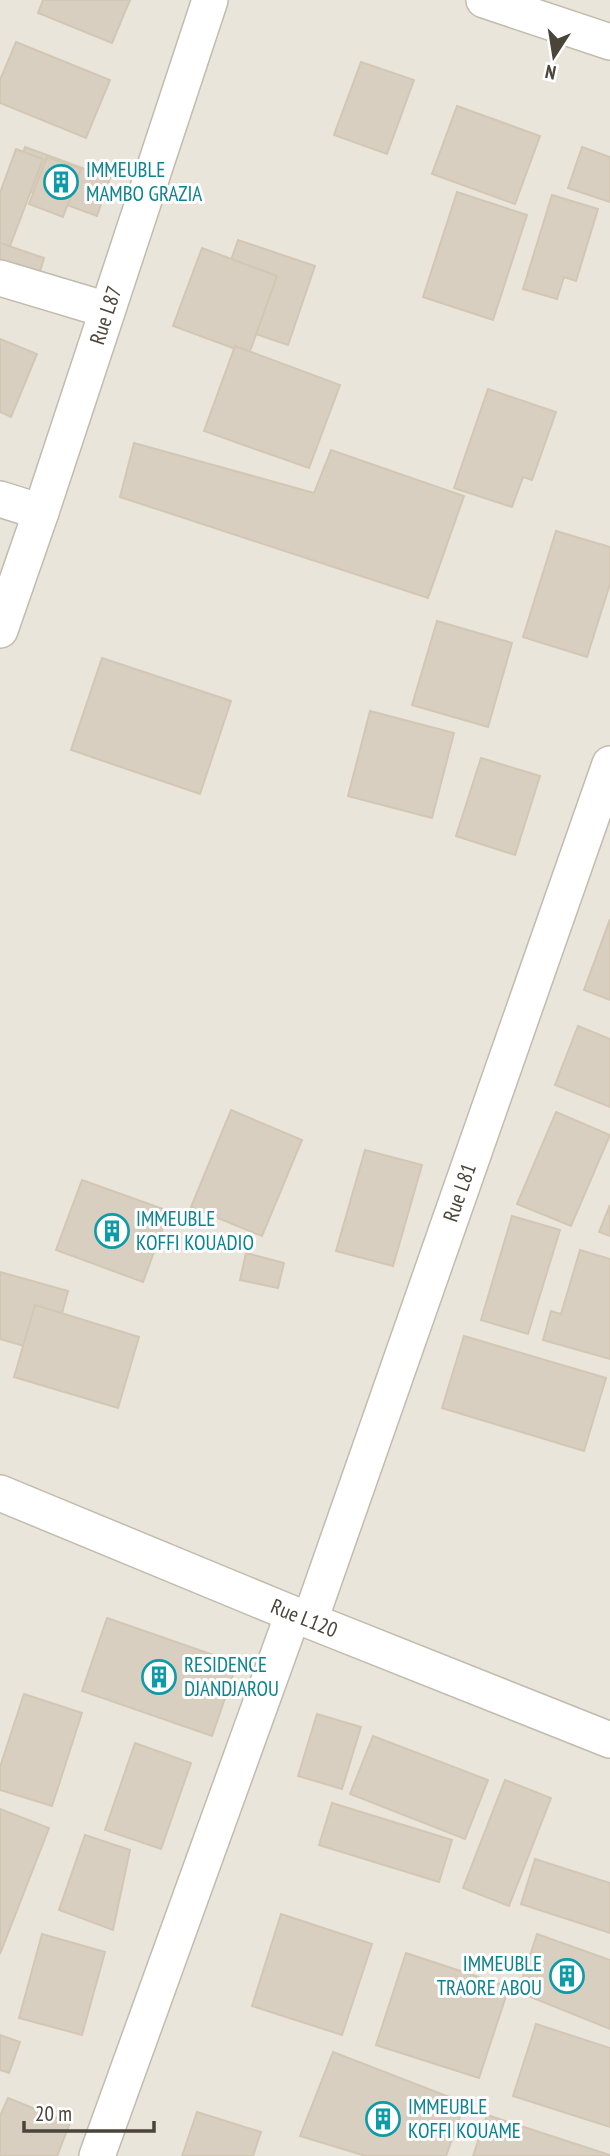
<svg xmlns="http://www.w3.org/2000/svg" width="610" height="2156" font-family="'PT Sans Narrow',sans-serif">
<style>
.residential{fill:#eae5da}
.building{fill:#d8cfc1;stroke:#d3c7b4;stroke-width:2}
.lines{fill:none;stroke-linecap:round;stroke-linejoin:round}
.minor-casing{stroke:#c2bbae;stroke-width:38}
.minor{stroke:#fff;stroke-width:35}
.labels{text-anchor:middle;stroke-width:6;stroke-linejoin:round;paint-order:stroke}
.culture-label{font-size:21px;fill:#0d838f;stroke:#fff;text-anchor:start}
.street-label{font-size:21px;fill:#4b4439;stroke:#fff}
</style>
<rect width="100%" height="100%" fill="#f6f3ec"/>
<rect class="residential" x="0" y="0" width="610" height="2156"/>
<g class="building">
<path d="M43,0H130L112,43L38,13Z"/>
<path d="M16,42L110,80L86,138L0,103V80Z"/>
<path d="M361,62L414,80L387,154L334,135Z"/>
<path d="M457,106L540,136L515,204L432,174Z"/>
<path d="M25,147L110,178L97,216L12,185Z"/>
<path d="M582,147L610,157V202L568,188Z"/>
<path d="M16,149L43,159L10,246L0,243V193Z"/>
<path d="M47,157L81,169L63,217L29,204Z"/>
<path d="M457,192L527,215L493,320L423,297Z"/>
<path d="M552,195L598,209L576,281L564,277L557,299L523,289Z"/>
<path d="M238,240L315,266L288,345L211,319Z"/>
<path d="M0,243L44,258L39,275L0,260Z"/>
<path d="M202,248L277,276L249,354L173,326Z"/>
<path d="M0,339L37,354L11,417L0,412Z"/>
<path d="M235,346L340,385L309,468L204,431Z"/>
<path d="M488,389L556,412L532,480L523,477L512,507L454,488Z"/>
<path d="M134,443L314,493L331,450L464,496L428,598L120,497Z"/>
<path d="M556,531L610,547V584L587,657L523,637Z"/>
<path d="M437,621L512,643L488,727L412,705Z"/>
<path d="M102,658L231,701L200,794L71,750Z"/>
<path d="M370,711L454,733L432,818L348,796Z"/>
<path d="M481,758L540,776L515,855L456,836Z"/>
<path d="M610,919V1000L584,990Z"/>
<path d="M578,1026L610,1039V1107L555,1085Z"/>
<path d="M231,1110L302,1140L262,1236L191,1207Z"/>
<path d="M556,1112L610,1135L571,1226L517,1204Z"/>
<path d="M365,1150L422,1165L393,1266L336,1251Z"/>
<path d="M82,1180L169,1211L143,1282L56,1250Z"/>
<path d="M610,1205V1236L599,1232Z"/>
<path d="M512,1216L560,1230L528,1334L481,1320Z"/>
<path d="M580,1250L610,1259V1359L543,1340L551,1311L561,1314Z"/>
<path d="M246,1253L284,1263L278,1288L240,1280Z"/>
<path d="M0,1272L68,1291L51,1354L0,1339Z"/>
<path d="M35,1305L139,1337L118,1408L14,1377Z"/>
<path d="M464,1336L606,1378L584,1451L442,1408Z"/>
<path d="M107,1618L237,1663L212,1736L82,1691Z"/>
<path d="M24,1694L82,1713L52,1806L0,1790V1767Z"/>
<path d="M317,1714L361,1727L342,1789L298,1776Z"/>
<path d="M373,1736L488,1780L465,1839L350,1794Z"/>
<path d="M135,1743L191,1763L161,1849L105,1830Z"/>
<path d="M505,1780L551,1798L509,1906L463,1888Z"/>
<path d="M332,1803L452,1840L439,1882L319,1845Z"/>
<path d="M0,1809L49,1828L0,1954Z"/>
<path d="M85,1835L130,1850L113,1930L59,1910Z"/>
<path d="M535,1859L610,1883V1933L521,1904Z"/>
<path d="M281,1914L372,1944L342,2035L252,2006Z"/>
<path d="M42,1934L105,1952L82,2035L19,2018Z"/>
<path d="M537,1934L610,1960V2029L518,1992Z"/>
<path d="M406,1953L509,1987L479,2078L376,2045Z"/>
<path d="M536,2024L610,2048V2127L513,2096Z"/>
<path d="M0,2035L20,2042L9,2073L0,2070Z"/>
<path d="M333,2052L465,2103L446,2156H366L300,2136Z"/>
<path d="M8,2098L70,2123L57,2156H0V2116Z"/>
<path d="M197,2112L261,2132L253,2156H182Z"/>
<path d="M487,2115L610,2155V2156H473Z"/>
</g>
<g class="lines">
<g class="minor-casing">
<g id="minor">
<path d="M484,0L610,42"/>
<path d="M0,278L107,310"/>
<path d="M0,499L41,512"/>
<path id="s1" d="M0,630L41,512L210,0"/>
<path id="s2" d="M0,1493L293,1614L610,1740"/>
<path id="s3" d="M310,1620L610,764"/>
<path d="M97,2156L293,1614"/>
</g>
</g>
<use href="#minor" class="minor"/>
</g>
<defs>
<g id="building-ring" transform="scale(1.75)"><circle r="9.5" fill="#fff" stroke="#0f9aa8" stroke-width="1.5"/><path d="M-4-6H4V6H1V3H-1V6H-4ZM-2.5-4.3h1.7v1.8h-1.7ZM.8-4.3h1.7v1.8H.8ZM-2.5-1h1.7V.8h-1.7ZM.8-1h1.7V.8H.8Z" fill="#0f9aa8"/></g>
</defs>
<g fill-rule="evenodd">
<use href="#building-ring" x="61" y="182"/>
<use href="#building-ring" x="112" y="1231"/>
<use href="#building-ring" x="159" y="1677"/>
<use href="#building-ring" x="567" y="1976"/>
<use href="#building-ring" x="383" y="2119"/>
</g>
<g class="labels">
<g class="culture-label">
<text x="86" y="177">IMMEUBLE<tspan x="86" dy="24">MAMBO GRAZIA</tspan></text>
<text x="136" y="1226">IMMEUBLE<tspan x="136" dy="24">KOFFI KOUADIO</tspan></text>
<text x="184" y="1672">RESIDENCE<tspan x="184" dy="24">DJANDJAROU</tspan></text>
<text x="542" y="1971" text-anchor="end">IMMEUBLE<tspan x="542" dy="24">TRAORE ABOU</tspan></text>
<text x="408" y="2114">IMMEUBLE<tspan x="408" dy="24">KOFFI KOUAME</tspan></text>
</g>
<g class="street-label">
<text dy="7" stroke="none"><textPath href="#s1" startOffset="332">Rue L87</textPath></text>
<text dy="7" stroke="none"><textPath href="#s3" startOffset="453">Rue L81</textPath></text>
<text dy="7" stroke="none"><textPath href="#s2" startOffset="329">Rue L120</textPath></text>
</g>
</g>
<g transform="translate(554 56) rotate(192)" stroke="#ffffff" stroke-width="5" paint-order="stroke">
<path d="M0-5L12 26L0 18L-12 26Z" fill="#4b4439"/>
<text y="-10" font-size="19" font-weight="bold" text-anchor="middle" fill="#4b4439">N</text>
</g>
<path d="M24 2121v10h130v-10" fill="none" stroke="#4b4439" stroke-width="3.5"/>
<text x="35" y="2121" font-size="21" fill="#4b4439" stroke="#ffffff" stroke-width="5" paint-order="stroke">20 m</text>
</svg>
